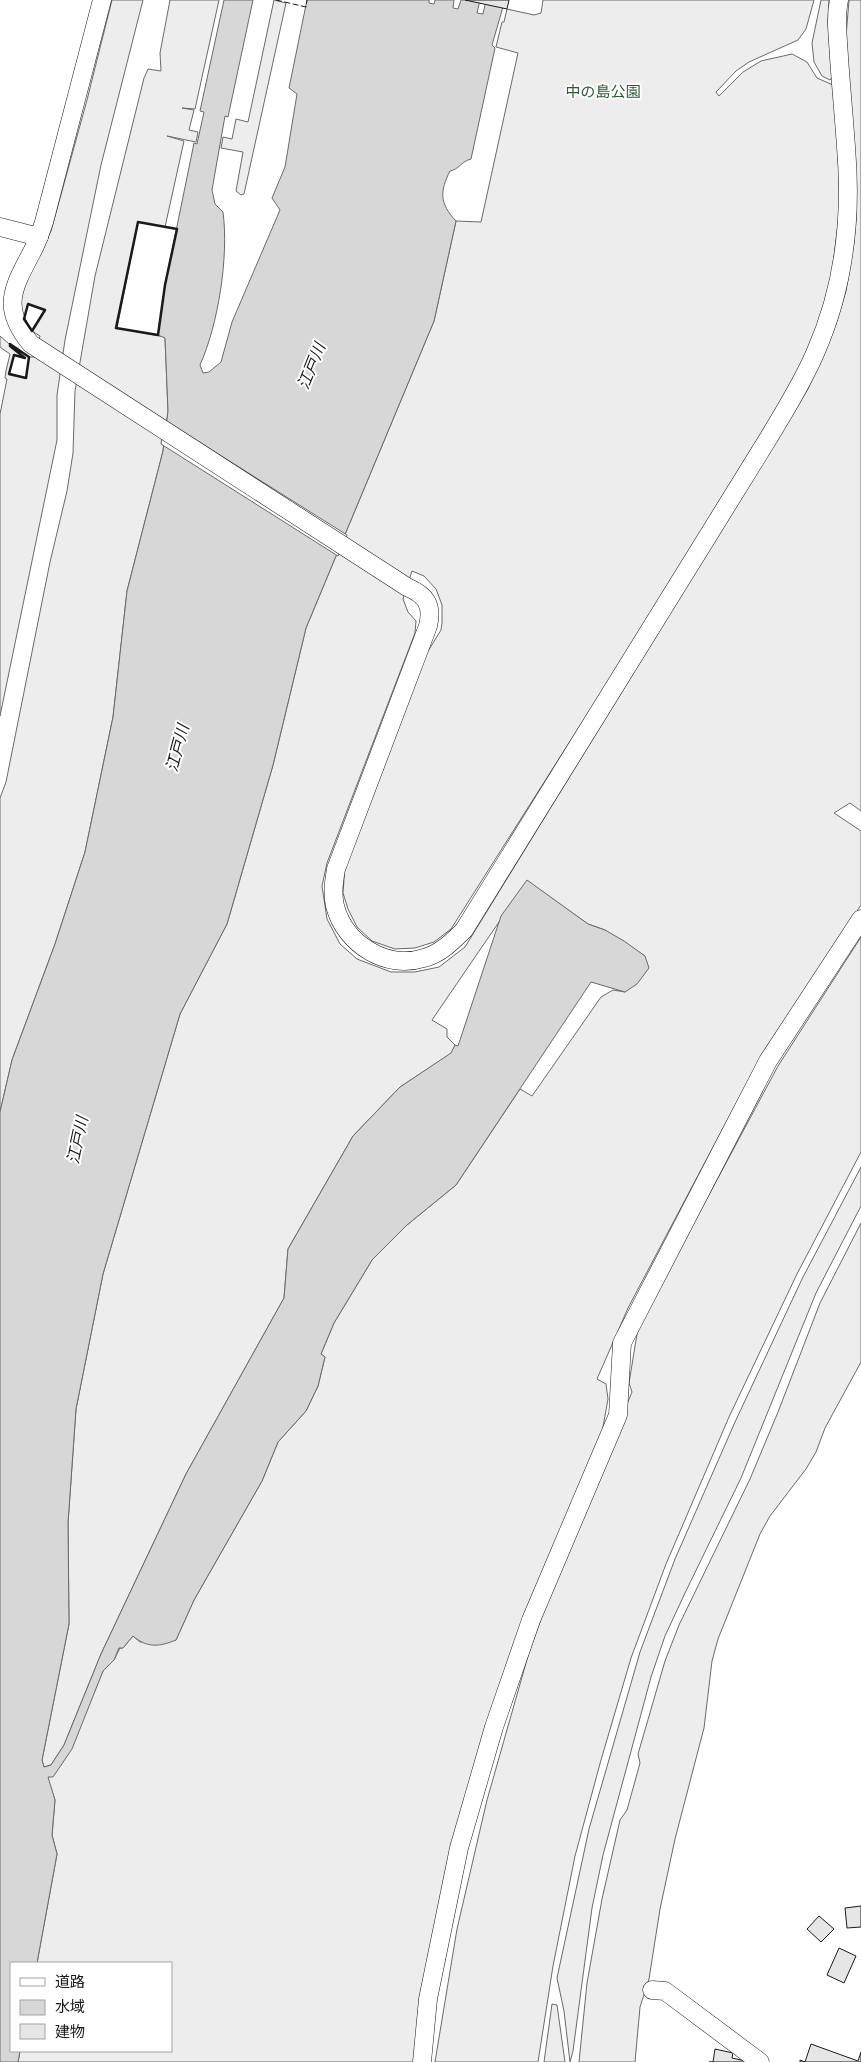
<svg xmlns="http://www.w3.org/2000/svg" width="861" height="2062" font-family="'Fira Sans','Noto Sans JP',sans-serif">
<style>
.built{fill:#ededed;stroke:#6a6a6a}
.water{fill:#d7d7d7;stroke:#6a6a6a}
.pier{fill:#fff;stroke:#6a6a6a}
.building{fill:#e6e6e6;stroke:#1a1a1a}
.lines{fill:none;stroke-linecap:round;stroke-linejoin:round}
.minor-casing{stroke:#1a1a1a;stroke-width:19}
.minor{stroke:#fff;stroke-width:18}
.fence{stroke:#1a1a1a;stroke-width:1;stroke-dasharray:6 2.5;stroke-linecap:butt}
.wall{stroke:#1a1a1a;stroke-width:2.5}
.labels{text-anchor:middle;stroke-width:4;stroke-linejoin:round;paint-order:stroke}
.park-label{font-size:15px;fill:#2b5a34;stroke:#fff}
.water-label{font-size:16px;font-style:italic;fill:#1a1a1a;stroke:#fff}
</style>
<rect width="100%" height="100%" fill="#fff"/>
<g class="built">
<path d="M112,0H143L101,165L65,340L57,395V440L0,716V414L7,379L5,378L6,371L10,354L0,347V336L25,358L14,355L9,373L26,378L29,357H35L40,336L32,331L45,310L28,304L24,319L19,297L51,231L87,100Z"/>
<path d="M170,0H219L195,109L182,108L194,110L189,130L198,132L196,142L167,136L184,141L165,227L138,222L117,328L165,337L168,411L163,451L127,591L113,717L85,852L55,944L12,1060L0,1112V798L6,782L50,562L67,491L73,453L75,391L95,276L144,78L148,69L161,71L160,53Z"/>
<path d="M274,0L286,3L244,194L241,195L236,191L243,152L221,148L223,137L232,139L236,119L248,122Z"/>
<path d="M543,0H814L806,29L798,40L749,62L736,71L716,92L719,96L743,72L761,61L792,54L807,62L817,78L833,85L838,151L840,207L831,281L811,345L795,378L614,672L451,929L434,942L415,948L395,949L372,941L357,927L348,909L343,893L345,866L425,656L441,630L442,623V605L436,589L424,576L412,571L403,599L408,612L416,621L415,633L327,863L322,886L327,919L340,944L357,959L391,972H415L439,967L465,947L808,389L836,324L846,291L854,242L856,219V178L846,37L849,0H861V811L850,803L834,813L861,831V905L760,1058L628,1308L597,1379L606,1384L608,1399L601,1438L530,1600L508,1668L416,2062H18L20,2051H171V1963H37L57,1854L52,1835L55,1800L47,1777L94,1692L103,1671L114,1660L120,1648H123L133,1636L140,1642L176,1640L194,1600L262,1481L278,1442L306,1411L318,1386L325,1357L321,1354L334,1323L372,1260L407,1225L456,1185L520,1089L532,1096L601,997L613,990L625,992L645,956L605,930L588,924L527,881L432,1020L447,1029V1037L455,1045L452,1053L400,1087L353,1136L288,1249L284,1298L186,1474L101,1654L64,1745L51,1765L44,1767L42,1760L69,1624L68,1523L76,1409L103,1274L180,1014L227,924L273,765L306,628L434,321L456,221L481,222L518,53L496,47L502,22H504L507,9L534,15L541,13Z"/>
<path d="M821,0H829L828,22L832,77L830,80L822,76L814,62L812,43Z"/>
<path d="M861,937V1152L797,1274L729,1417L666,1564L631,1658L601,1760L575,1856L553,1966L538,2062H435L457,1929L487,1800L528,1656L559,1568L632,1392L629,1383L637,1334L645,1314L778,1066Z"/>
<path d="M861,1167V1206L816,1293L741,1478L685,1593L665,1636L651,1677L603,1855L592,1908L573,2051L570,2062L564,2011L557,1978L589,1829L640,1652L675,1559L735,1422L802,1279Z"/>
<path d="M861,1223V1362L825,1428L816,1452L806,1469L770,1516L760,1534L718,1639L712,1661L704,1728L675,1839L660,1909L649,1979L640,2007L635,2062H579L587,1983L602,1899L620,1820L627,1810L640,1763L638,1754L665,1661L679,1625L750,1479L778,1412L820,1303Z"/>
<path d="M552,2004L557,2005L565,2062H544Z"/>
</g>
<path class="water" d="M224,0H253L228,117L225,116L212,190L215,204L223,212C229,257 218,325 200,365L203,373L209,372L221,362L232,322L280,210L272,198L285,167L297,94L289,88L307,0H429V3L434,4L435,0H454L453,8L458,9L461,0H480L477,13L483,14L486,0H505L492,45L495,48L471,159C462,161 458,170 450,171C440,191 439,203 456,221L434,321L306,628L273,765L227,924L180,1014L103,1274L76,1409L68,1523L69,1624L42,1760L44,1767L51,1765L64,1745L101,1654L186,1474L284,1298L288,1249L353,1136L400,1087L451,1053L455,1045L458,1046L501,916L527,880L588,924L605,930L624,941L645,956L649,968L637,984L625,992L591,982L456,1185L407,1225L372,1260L334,1323L321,1354L325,1357L318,1386L306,1411L278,1442L262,1481L194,1600L176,1640C159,1647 147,1648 133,1636L123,1648H119L114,1660L103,1671L72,1749L53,1777H48L55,1800L52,1835L57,1854L37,1963H11V2051H20L18,2062H0V1112L12,1060L55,944L85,852L113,717L127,591L163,451L168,411L165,338L158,335L165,285L194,143L197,144L204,112L200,111Z"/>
<path class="pier" d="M164,420L347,535L338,556L161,444Z"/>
<g class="building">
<path d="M465,0H509L507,9Z"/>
<path d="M861,1906V1927L847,1928L845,1908Z"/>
<path d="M819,1916L834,1929L821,1942L807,1929Z"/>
<path d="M839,1948L856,1956L844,1983L827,1975Z"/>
<path d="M811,2044L858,2061L861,2052V2062H800V2060L805,2062Z"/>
<path d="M715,2049L733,2053L732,2058L750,2062H709H713Z"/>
</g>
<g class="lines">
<g class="minor-casing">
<g id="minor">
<path d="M102,0L44,222C41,231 38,240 34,248C13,288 0,307 31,344L407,587C426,595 433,605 428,626L336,869C334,881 332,893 335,906C345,944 386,970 424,958C440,954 453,941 464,930L771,434C787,407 804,380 816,351C844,287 852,216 846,147C844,117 841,87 839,57C838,38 835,18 839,0"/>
<path d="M0,227L39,237"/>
<path d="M652,1990L665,1991L760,2062"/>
<path d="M422,2062L428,1999L459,1848L494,1727L531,1620L618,1415L622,1343L768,1061L861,919"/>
</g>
</g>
<use href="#minor" class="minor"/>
<path class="fence" d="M276,0L306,7L307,0"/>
<g class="wall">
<path d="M138,222L177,229L165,285L158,335L116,328Z"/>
<path d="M28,304L45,310L32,331L24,319Z"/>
<path d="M10,344L29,357L26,378L9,374L14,355L25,358L10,346Z"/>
</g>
</g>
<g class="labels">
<g class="park-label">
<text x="603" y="97">中の島公園</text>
</g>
<g class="water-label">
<text transform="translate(311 366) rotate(-68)" y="6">江戸川</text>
<text transform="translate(177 748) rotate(-75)" y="6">江戸川</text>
<text transform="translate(77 1140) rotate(-78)" y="6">江戸川</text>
</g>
</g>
<rect x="10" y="1962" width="162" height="90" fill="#ffffff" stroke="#a3a3a3"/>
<rect x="20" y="1978" width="25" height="8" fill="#ffffff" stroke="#a3a3a3"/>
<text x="55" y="1987" font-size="15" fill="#1a1a1a">道路</text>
<rect x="20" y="2000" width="25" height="15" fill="#d7d7d7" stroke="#a3a3a3"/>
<text x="55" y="2012" font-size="15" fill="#1a1a1a">水域</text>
<rect x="20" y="2024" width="25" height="15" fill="#e6e6e6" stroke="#a3a3a3"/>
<text x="55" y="2037" font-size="15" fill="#1a1a1a">建物</text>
</svg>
